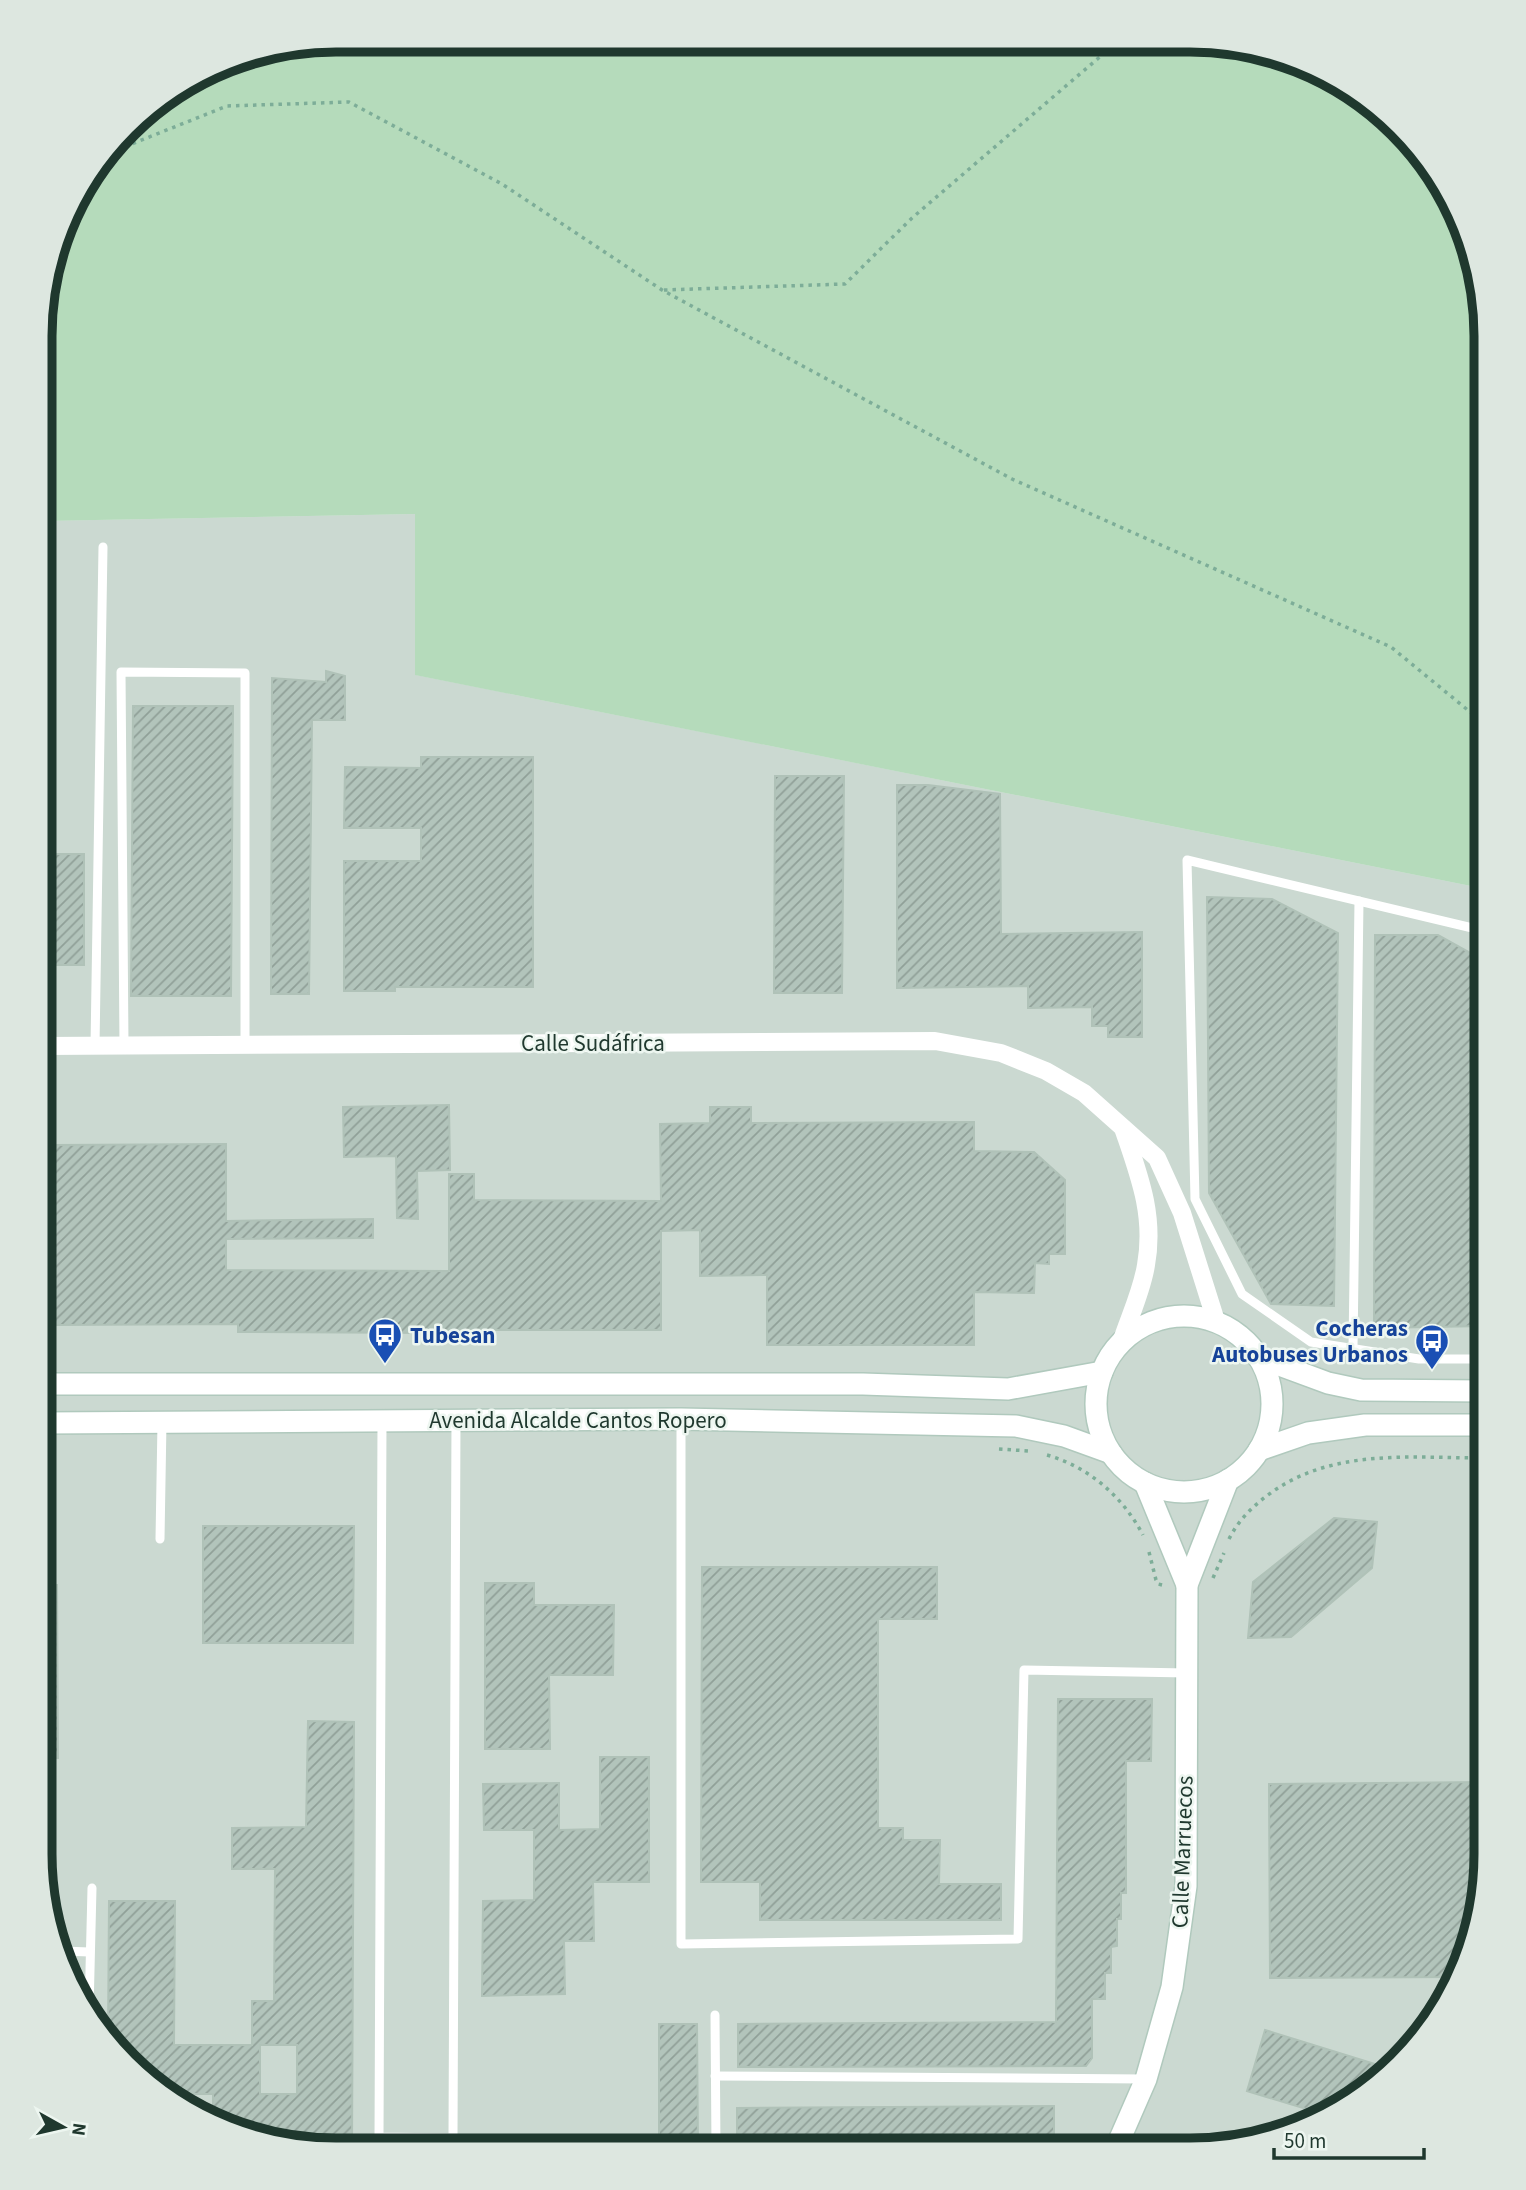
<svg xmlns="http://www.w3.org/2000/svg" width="1526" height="2190" font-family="'Source Sans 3',sans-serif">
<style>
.built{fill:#cbd9d1}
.green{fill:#b5dbbb}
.building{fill:url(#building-hatch);stroke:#b0c2b8;stroke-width:2;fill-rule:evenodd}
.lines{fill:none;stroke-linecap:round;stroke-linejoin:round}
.secondary-casing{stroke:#b0c9bd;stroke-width:24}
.path{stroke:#7dad98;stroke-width:3.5;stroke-dasharray:3.5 5;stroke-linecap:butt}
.lane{stroke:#fff;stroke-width:9}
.street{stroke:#fff;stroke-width:18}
.secondary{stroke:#fff;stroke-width:21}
.labels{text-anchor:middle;stroke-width:5;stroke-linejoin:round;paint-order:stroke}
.street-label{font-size:23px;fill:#1f382e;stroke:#edf6f0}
.transit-label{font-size:23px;font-weight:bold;fill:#164399;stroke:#edf6f0;text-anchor:end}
.rim{fill:none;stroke:#1f382e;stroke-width:9}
</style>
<defs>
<pattern id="building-hatch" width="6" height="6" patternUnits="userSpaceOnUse" patternTransform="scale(1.75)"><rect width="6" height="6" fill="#b2c4bb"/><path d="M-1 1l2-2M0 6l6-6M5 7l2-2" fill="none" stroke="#90a098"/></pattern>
</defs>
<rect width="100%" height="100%" fill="#dde9e2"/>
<path class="built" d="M416,514V675L1486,889L1485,1873L1470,1949L1436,2018L1384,2076L1320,2119L1190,2150L298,2147L172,2100L114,2048L71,1984L40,1854L42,521Z"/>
<path class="green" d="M337,40L739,41L765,46L767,42L1228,43L1302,63L1369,101L1455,206L1486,336V889L415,675V514L42,521L43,298L80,189L142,114L241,56Z"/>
<g class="building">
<path d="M326,671L345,676V720H312L309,994H271L272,678L326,682Z"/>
<path d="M133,706H233L231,996H131Z"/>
<path d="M421,757H533V987H395V991H344V861H421V828H344L345,767L421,768Z"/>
<path d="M775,776H844L842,993H774Z"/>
<path d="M897,785H928L1000,794L1001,934L1142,932V1037H1108V1026H1092V1007L1028,1008V986L897,988Z"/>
<rect x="42" y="854" width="42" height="111"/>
<path d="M1207,897L1272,899L1338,933L1334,1306L1271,1304L1209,1193Z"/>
<path d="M1375,935H1438L1485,961V1326L1374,1328Z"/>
<path d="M449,1105L450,1170L417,1171L418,1219L397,1218L396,1156L344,1157L343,1107Z"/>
<path d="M710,1107H751V1123L974,1122V1151L1034,1152L1065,1180V1254H1049V1264L1035,1263L1034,1293L974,1292V1345H767V1275L700,1276V1230L661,1231V1330H432V1333L238,1332V1324L55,1325V1145L226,1144V1221L373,1219V1238L226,1239V1270L449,1271V1174H474V1200L661,1201L660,1124L710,1123Z"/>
<path d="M1334,1518L1377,1522L1372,1568L1291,1637L1248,1638L1253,1582Z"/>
<path d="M203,1526H354L353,1643H203Z"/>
<path d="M702,1567H937V1619H878V1828H903V1840H940L939,1884H1001V1920H760V1882H701Z"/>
<path d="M485,1583H534V1605H614L613,1675H549L550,1749H485Z"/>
<path d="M41,1585H57L58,1758L40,1759Z"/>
<path d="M1058,1699H1152L1151,1761H1126V1893H1121V1919H1117V1946L1111,1947V1973H1105V1999H1092V2058L1086,2066L738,2067V2024L1056,2022Z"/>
<path d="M308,1721L354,1722L352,2147H298L213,2115V2094H166L114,2048L108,2040L109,1901H175L174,2045H252V2001H274L275,1869H232V1828L306,1827ZM260,2045H297V2094H260Z"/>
<path d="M600,1757H649V1882H593L594,1941H564L565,1994L482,1996L483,1901L534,1900V1830H484L483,1784L559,1783V1830L600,1829Z"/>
<path d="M1485,1782V1873L1470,1949L1456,1977L1270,1978L1269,1784Z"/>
<path d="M659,2024H697L698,2148H659Z"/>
<path d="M1265,2030L1391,2069L1384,2076L1326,2115L1247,2091Z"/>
<path d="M1054,2106V2139L1049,2149L737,2148V2108Z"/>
</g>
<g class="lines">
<g class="secondary-casing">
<g id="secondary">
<circle cx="1184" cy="1404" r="88"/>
<path d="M1258,1357L1328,1383L1361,1390L1485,1391"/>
<path d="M41,1384H863L1008,1389L1102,1372"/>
<path d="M41,1423L681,1419L1016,1426L1064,1436L1111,1453"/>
<path d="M1259,1450L1308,1433L1365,1425H1485"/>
<path d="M1145,1483L1187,1585"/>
<path d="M1115,2150L1146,2079L1172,1987L1186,1886L1187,1585L1228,1480"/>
</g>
</g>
<g class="path">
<path d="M109,153L227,106L349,102L502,184L662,290L1012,479L1391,647L1486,725"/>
<path d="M664,290L845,284L912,218L1116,43"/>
<path d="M999,1449L1029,1451"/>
<path d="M1047,1455C1089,1467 1123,1497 1143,1535"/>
<path d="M1229,1539C1239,1519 1254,1505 1272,1492C1335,1448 1412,1458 1485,1458"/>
<path d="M1149,1552L1156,1580L1158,1584L1166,1586"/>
<path d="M1213,1578L1224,1553"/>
</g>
<g class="lane">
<path d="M95,1046L103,547"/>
<path d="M124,1046L121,672L245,673V1045"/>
<path d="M1353,1348L1359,901"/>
<path d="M1485,1359H1419L1311,1342L1242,1294L1195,1199L1187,860L1485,931"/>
<path d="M681,1420V1944L1018,1939L1024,1670L1187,1673"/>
<path d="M382,1422L379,2137L453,2138L456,1420"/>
<path d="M160,1539L162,1422"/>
<path d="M63,1951L89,1952"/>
<path d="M89,2011L92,1888"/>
<path d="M715,2015L716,2148"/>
<path d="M715,2076L1144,2079"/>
</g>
<g class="street">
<path d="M42,1046L935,1041L1001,1053L1046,1071L1084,1093L1157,1158L1182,1213L1216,1321"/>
<path d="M1121,1343C1129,1318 1142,1291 1146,1265C1155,1215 1139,1175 1123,1128"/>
</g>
<use href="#secondary" class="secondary"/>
</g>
<defs>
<g id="bus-pin" transform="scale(1.75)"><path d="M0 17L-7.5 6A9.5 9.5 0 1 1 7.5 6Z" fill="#1a4fb4" stroke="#edf6f0"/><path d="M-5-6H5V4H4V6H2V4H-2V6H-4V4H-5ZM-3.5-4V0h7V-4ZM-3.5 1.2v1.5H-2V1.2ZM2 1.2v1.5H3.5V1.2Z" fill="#fff"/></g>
</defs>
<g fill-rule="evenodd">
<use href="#bus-pin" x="385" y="1335"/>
<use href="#bus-pin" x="1432" y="1341"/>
</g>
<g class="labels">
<g class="street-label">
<text x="593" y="1051">Calle Sudáfrica</text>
<text x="578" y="1428">Avenida Alcalde Cantos Ropero</text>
<text transform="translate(1182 1852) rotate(-88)" y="8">Calle Marruecos</text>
</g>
<g class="transit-label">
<text x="1408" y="1336">Cocheras<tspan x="1408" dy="26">Autobuses Urbanos</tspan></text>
<text x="410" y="1343" text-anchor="start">Tubesan</text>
</g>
</g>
<path d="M0 0H1526V2190H0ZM336 52H1190A284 284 0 0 1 1474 336V1854A284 284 0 0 1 1190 2138H336A284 284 0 0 1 52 1854V336A284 284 0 0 1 336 52Z" fill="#dde7e0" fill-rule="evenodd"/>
<path class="rim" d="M336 52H1190A284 284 0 0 1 1474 336V1854A284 284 0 0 1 1190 2138H336A284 284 0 0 1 52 1854V336A284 284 0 0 1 336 52Z"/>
<g transform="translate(63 2127) rotate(98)" stroke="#edf6f0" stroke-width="5" paint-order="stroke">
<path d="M0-5L12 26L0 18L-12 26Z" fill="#1f382e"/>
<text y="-10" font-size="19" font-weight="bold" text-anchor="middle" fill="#1f382e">N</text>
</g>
<path d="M1274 2148v10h150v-10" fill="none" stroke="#1f382e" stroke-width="3.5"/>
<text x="1284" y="2148" font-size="21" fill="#1f382e" stroke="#edf6f0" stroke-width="5" paint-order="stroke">50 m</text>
</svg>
